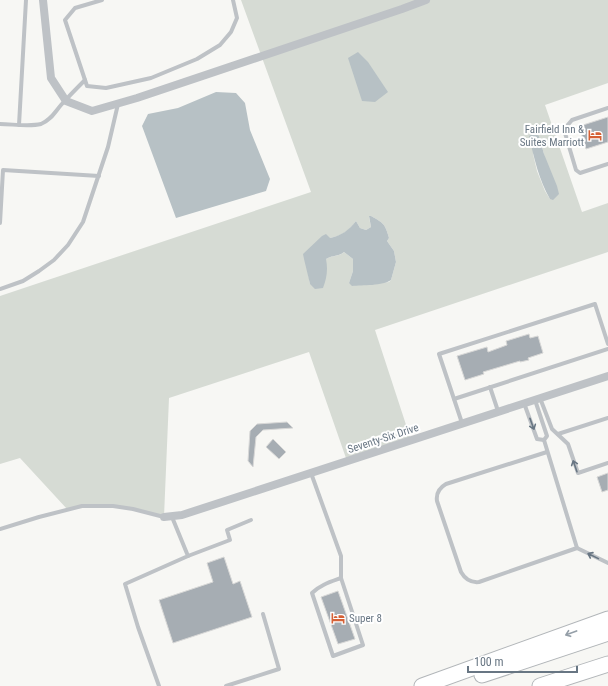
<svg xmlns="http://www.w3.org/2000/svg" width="608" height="686" font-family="'Roboto Condensed',sans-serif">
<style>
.green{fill:#d6dbd4;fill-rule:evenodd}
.water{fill:#b7c1c5}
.building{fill:#a6adb3;stroke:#d8d8d7}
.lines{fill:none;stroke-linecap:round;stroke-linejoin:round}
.motorway-casing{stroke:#b2b6b9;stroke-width:17}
.service{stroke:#bec2c6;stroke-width:4}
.minor{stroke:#bec2c6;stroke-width:8}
.motorway{stroke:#fff;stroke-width:15}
.oneway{stroke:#687683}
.oneway2{stroke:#959fa8}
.labels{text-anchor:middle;stroke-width:4;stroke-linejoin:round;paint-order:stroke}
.poi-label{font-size:11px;fill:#687683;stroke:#fff;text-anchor:end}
.street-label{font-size:11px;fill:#687683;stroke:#fff}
</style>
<rect width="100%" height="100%" fill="#f7f7f4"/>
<path class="green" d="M241,0H608V83L545,105L582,212L608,203V252L375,330L411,440L347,461L309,352L169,398L164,517L133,509L96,506L67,509L20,458L0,464V296L311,192ZM539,136L544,154L550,199L545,191L537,171L533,154ZM371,216C383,223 385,223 389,238L387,241L394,251L396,262L391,280L389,282L363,285L349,283L353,271V259L344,252C339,257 332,255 326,259L310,284L308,273L330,238C341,236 349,231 356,221L360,228L366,230L371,227L369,217Z"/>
<g class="water">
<path d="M358,52L368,62L388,92L375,102L362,101L348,58Z"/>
<path d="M216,92L236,93L245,103L250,130L270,179L266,191L176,218L142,126L148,114L178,108Z"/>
<path d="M534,133L539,136L544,154L557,186L559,194L553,200L550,199C539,180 534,158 529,136Z"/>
<path d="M369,216H371C383,223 385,223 389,238L387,241L394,251L396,262L391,280C383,286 362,285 352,286L349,283L353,271V259L344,252C338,257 332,255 326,259C328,269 327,278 323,288L315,289L310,284L304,259L303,254L322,236L326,234L330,238C341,236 349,230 356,221L360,228L366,230L371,227Z"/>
</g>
<g class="building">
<path d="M608,117V142L586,149L580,129L584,128L583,125Z"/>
<path d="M529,334L530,338L538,336L543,353L528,358L529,360L520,362V361L483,372L484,374L465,380L457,356L487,347L488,352L507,345L506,341Z"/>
<path d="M287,422L293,428L263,430L256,437L253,467L248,461L250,431L257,424Z"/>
<path d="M273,439L286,452L279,459L266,447Z"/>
<path d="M608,473V490L602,492L597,477Z"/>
<path d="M224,557L233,584L240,581L252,617L173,643L159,600L213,582L207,563Z"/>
<path d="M338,591L355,639L338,644L321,597Z"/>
</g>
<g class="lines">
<g class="motorway-casing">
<g id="motorway">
<path d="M482,675L608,633"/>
<path d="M422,686L608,619"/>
<path d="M540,686L608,664"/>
</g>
</g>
<g class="service">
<path d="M102,0L75,8L65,20L87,86L106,88L151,78L197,59L220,45L231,32L237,18L233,0"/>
<path d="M608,108L572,120L566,127L565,133L576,170L580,173L608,164"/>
<path d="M0,124C12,124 29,127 41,124C51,120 55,112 61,105C69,96 77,88 85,80"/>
<path d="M19,125L26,0"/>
<path d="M0,223L3,170L99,176"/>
<path d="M0,289L23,281L39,271L54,260L68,245L83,222L108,147L118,104"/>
<path d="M490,387L498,411"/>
<path d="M540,398L552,429L568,444L578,473L608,463"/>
<path d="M454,399L608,349"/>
<path d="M535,400L547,436L544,440L577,548L479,582C470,583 465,579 461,572L437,501C436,494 439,488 446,484L547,452"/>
<path d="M524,403L537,439L544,440"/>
<path d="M462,423L439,354L595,304L608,344"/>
<path d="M558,434L608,418"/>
<path d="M311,473L341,556V578L363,645L333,656L312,593C320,585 330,582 341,578"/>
<path d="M0,529L39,517L82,506H113L133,509L164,517"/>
<path d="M577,548L608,563"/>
<path d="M188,556L230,540L227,530L251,520"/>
<path d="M159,686L138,627L125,584L188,556L172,517"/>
<path d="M226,686L279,669L263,614"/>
</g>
<g class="minor">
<path d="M43,0L51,78L66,101L92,111L137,98L402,9L426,0"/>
<path d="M164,517L182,515L608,376"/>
</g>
<use href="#motorway" class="motorway"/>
</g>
<defs><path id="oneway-shaft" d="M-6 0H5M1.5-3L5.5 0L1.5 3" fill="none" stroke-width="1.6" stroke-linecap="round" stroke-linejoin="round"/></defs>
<g class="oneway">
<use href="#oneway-shaft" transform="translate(532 424) rotate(70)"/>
<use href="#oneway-shaft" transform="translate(575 466) rotate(-109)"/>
<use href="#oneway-shaft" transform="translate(593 556) rotate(-154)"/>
</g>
<use class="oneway2" href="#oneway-shaft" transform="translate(571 633) rotate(160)"/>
<defs>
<g id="hotel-bare" transform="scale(1.08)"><path d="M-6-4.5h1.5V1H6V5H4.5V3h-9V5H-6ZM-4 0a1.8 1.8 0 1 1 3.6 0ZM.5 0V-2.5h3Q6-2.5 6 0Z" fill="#d56136" stroke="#fff" stroke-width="2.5" paint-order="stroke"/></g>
</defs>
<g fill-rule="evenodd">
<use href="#hotel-bare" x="595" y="135"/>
<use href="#hotel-bare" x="338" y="618"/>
</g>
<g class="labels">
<g class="poi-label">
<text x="584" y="133">Fairfield Inn &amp;<tspan x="584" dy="13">Suites Marriott</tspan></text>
<text x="349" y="622" text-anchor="start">Super 8</text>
</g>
<g class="street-label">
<text transform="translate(383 438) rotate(-18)" y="4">Seventy-Six Drive</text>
</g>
</g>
<path d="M468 666v6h109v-6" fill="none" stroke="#687683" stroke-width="2"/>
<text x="474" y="666" font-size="12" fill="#687683" stroke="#ffffff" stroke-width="3" paint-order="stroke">100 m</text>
</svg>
